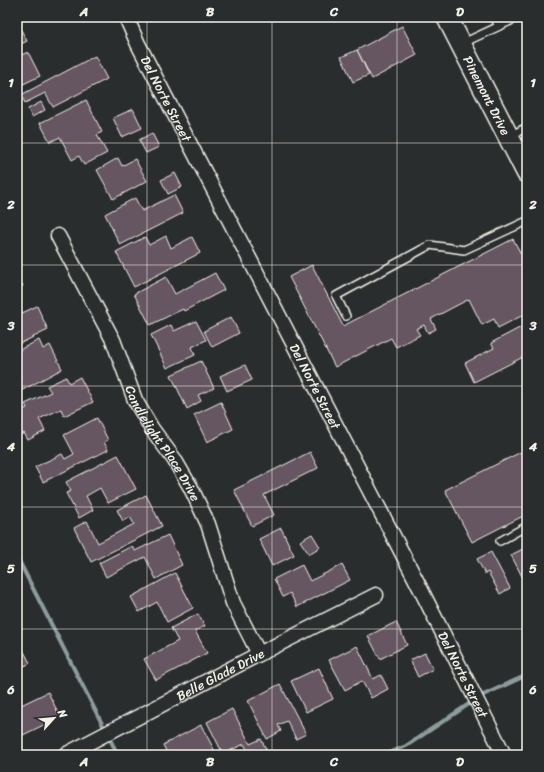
<svg xmlns="http://www.w3.org/2000/svg" width="544" height="772" font-family="Sriracha,sans-serif">
<style>
.lines{fill:none;stroke-linecap:round;stroke-linejoin:round}
.stream{stroke:#8c9c9d;stroke-width:4}
.building{fill:#655662;stroke:#f4f1e8}
.service-casing{stroke:#f4f1e8;stroke-width:10}
.minor-casing{stroke:#f4f1e8;stroke-width:17}
.secondary-casing{stroke:#f4f1e8;stroke-width:23}
.service{stroke:#2a2d2e;stroke-width:7}
.minor{stroke:#2a2d2e;stroke-width:14}
.secondary{stroke:#2a2d2e;stroke-width:20}
.grid{fill:none;stroke:#f4f1e8;stroke-width:1;stroke-opacity:0.55}
.labels{text-anchor:middle;stroke-width:4;stroke-linejoin:round;paint-order:stroke}
.street-label{font-size:13px;fill:#f4f1e8;stroke:#2a2d2e}
.neatline{fill:none;stroke:#f4f1e8;stroke-width:1.5}
.grid-label{font-size:13px;text-anchor:middle;font-weight:bold;fill:#f4f1e8}
</style>
<rect width="100%" height="100%" fill="#2a2d2e"/>
<filter id="ink" filterUnits="userSpaceOnUse"><feTurbulence type="fractalNoise" baseFrequency=".025" numOctaves="2"/><feDisplacementMap in="SourceGraphic" scale="8" xChannelSelector="R" yChannelSelector="G"/><feConvolveMatrix kernelMatrix="1 2 1 2 8 2 1 2 1" color-interpolation-filters="sRGB"/></filter>
<g filter="url(#ink)">
<g class="lines">
<g class="stream">
<path d="M17,557L118,755"/>
<path d="M384,755L406,746L481,696L527,675"/>
</g>
</g>
<g class="building">
<path d="M17,22L27,41L17,46Z"/>
<path d="M402,26L417,55L372,79L357,50Z"/>
<path d="M357,50L369,75L353,82L341,57Z"/>
<path d="M28,52L40,76L17,87V57Z"/>
<path d="M95,56L107,79L53,107L45,93L25,103L21,95Z"/>
<path d="M86,100L102,132L97,135L107,153L84,165L79,156L72,160L60,137L50,142L40,123Z"/>
<path d="M41,102L45,110L32,117L28,109Z"/>
<path d="M133,109L142,128L122,137L113,118Z"/>
<path d="M152,133L159,147L146,153L139,140Z"/>
<path d="M118,158L122,166L135,159L147,181L113,199L97,170Z"/>
<path d="M175,173L182,187L168,194L161,180Z"/>
<path d="M174,195L183,213L120,245L105,214L135,198L142,211Z"/>
<path d="M166,236L171,248L192,237L200,253L134,287L116,252L145,237L149,245Z"/>
<path d="M513,239L527,265V313L498,328L494,319L482,325L469,299L431,319L436,329L428,333L424,325L416,329L420,335L396,347L391,338L335,367L289,277L312,265L343,326Z"/>
<path d="M17,273L23,286L17,289Z"/>
<path d="M215,273L224,290L184,311L183,309L150,325L134,294L166,277L175,294Z"/>
<path d="M37,306L48,330L17,345V312L18,315Z"/>
<path d="M231,317L239,333L212,347L204,331Z"/>
<path d="M196,321L206,340L192,347L195,355L167,368L151,335L171,325L174,331Z"/>
<path d="M527,324V355L474,382L465,363L494,348L491,343Z"/>
<path d="M39,340L43,349L50,345L62,369L17,393V379L21,378L17,371V351Z"/>
<path d="M201,361L214,388L198,395L201,401L187,409L171,375Z"/>
<path d="M245,365L252,380L227,391L220,376Z"/>
<path d="M66,377L69,383L80,377L93,402L64,416L61,409L39,419L45,431L28,440L24,433L17,437V420L21,418L18,412L27,408L25,404L51,392L47,386Z"/>
<path d="M221,402L233,429L207,442L194,415Z"/>
<path d="M97,418L108,440L104,442L108,450L43,482L35,467L62,454L65,459L74,454L64,435Z"/>
<path d="M527,449V514L472,542L445,490Z"/>
<path d="M310,452L318,468L264,495L274,515L252,526L234,490Z"/>
<path d="M118,455L136,489L108,503L100,488L86,496L93,510L79,518L66,493L71,491L66,482Z"/>
<path d="M146,495L162,526L91,562L74,528L87,521L98,543L134,524L130,517L123,521L117,510Z"/>
<path d="M281,528L294,555L272,566L259,539Z"/>
<path d="M312,534L320,547L309,554L300,541Z"/>
<path d="M168,535L182,565L156,579L145,557L106,577L99,563L132,546L135,551Z"/>
<path d="M527,547V586L511,555Z"/>
<path d="M491,552L510,588L500,594L488,572L485,574L477,559Z"/>
<path d="M302,565L310,581L342,565L350,580L297,607L290,593L283,597L274,579Z"/>
<path d="M175,573L193,608L167,622L157,602L139,612L131,597Z"/>
<path d="M198,614L205,626L195,631L207,653L156,680L144,659L178,641L171,628Z"/>
<path d="M396,622L407,645L380,659L368,636Z"/>
<path d="M20,644L30,663L17,670V646Z"/>
<path d="M357,646L373,679L381,675L388,689L371,698L362,681L345,690L329,660Z"/>
<path d="M425,653L433,669L418,677L410,660Z"/>
<path d="M319,668L333,699L306,712L291,681Z"/>
<path d="M280,684L306,734L296,739L287,721L278,725L281,731L267,739L248,701Z"/>
<path d="M48,692L60,717L23,735L17,724V707Z"/>
<path d="M232,709L250,744L261,739L268,753L264,755H250L244,744L223,754L207,722Z"/>
<path d="M201,725L217,755H168L163,745Z"/>
</g>
<g class="lines">
<g class="service-casing">
<g id="service">
<path d="M494,17L499,26"/>
<path d="M463,43L519,17"/>
<path d="M510,136L527,127"/>
<path d="M346,316L336,296L430,245L464,250L527,221"/>
<path d="M500,541L527,526"/>
</g>
</g>
<g class="minor-casing">
<g id="minor">
<path id="s1" d="M126,17L138,44L415,578L504,755"/>
<path id="s2" d="M58,236L113,340L135,400L152,429L174,459L191,488L208,524L233,603L259,654"/>
<path id="s3" d="M65,755L259,654L376,595"/>
</g>
</g>
<g class="secondary-casing">
<g id="secondary">
<path id="s4" d="M447,17L527,173"/>
</g>
</g>
<use href="#service" class="service"/>
<use href="#minor" class="minor"/>
<use href="#secondary" class="secondary"/>
</g>
</g>
<path class="grid" d="M147,17V755M272,17V755M397,17V755M17,143H527M17,265H527M17,386H527M17,507H527M17,629H527"/>
<g class="labels">
<g class="street-label">
<text dy="5" stroke="none"><textPath href="#s4" startOffset="88">Pinemont Drive</textPath></text>
<text dy="5" stroke="none"><textPath href="#s1" startOffset="91">Del Norte Street</textPath></text>
<text dy="5" stroke="none"><textPath href="#s1" startOffset="415">Del Norte Street</textPath></text>
<text dy="5" stroke="none"><textPath href="#s2" startOffset="233">Candlelight Place Drive</textPath></text>
<text dy="5" stroke="none"><textPath href="#s3" startOffset="175">Belle Glade Drive</textPath></text>
<text dy="5" stroke="none"><textPath href="#s1" startOffset="739">Del Norte Street</textPath></text>
</g>
</g>
<rect width="544" height="772" fill="none" stroke="#2a2d2e" stroke-width="44"/>
<g transform="translate(54 718) rotate(63)" stroke="#2a2d2e" stroke-width="3" paint-order="stroke">
<path d="M0-3L7 15L0 10L-7 15Z" fill="#f4f1e8"/>
<text y="-6" font-size="11" font-weight="bold" text-anchor="middle" fill="#f4f1e8">N</text>
</g>
<rect x="22" y="22" width="500" height="728" class="neatline"/>
<g class="grid-label">
<text x="84" y="16">A</text>
<text x="210" y="16">B</text>
<text x="334" y="16">C</text>
<text x="460" y="16">D</text>
<text x="11" y="87">1</text>
<text x="533" y="87">1</text>
<text x="11" y="209">2</text>
<text x="533" y="209">2</text>
<text x="11" y="330">3</text>
<text x="533" y="330">3</text>
<text x="11" y="451">4</text>
<text x="533" y="451">4</text>
<text x="11" y="573">5</text>
<text x="533" y="573">5</text>
<text x="11" y="694">6</text>
<text x="533" y="694">6</text>
<text x="84" y="766">A</text>
<text x="210" y="766">B</text>
<text x="334" y="766">C</text>
<text x="460" y="766">D</text>
</g>
</svg>
